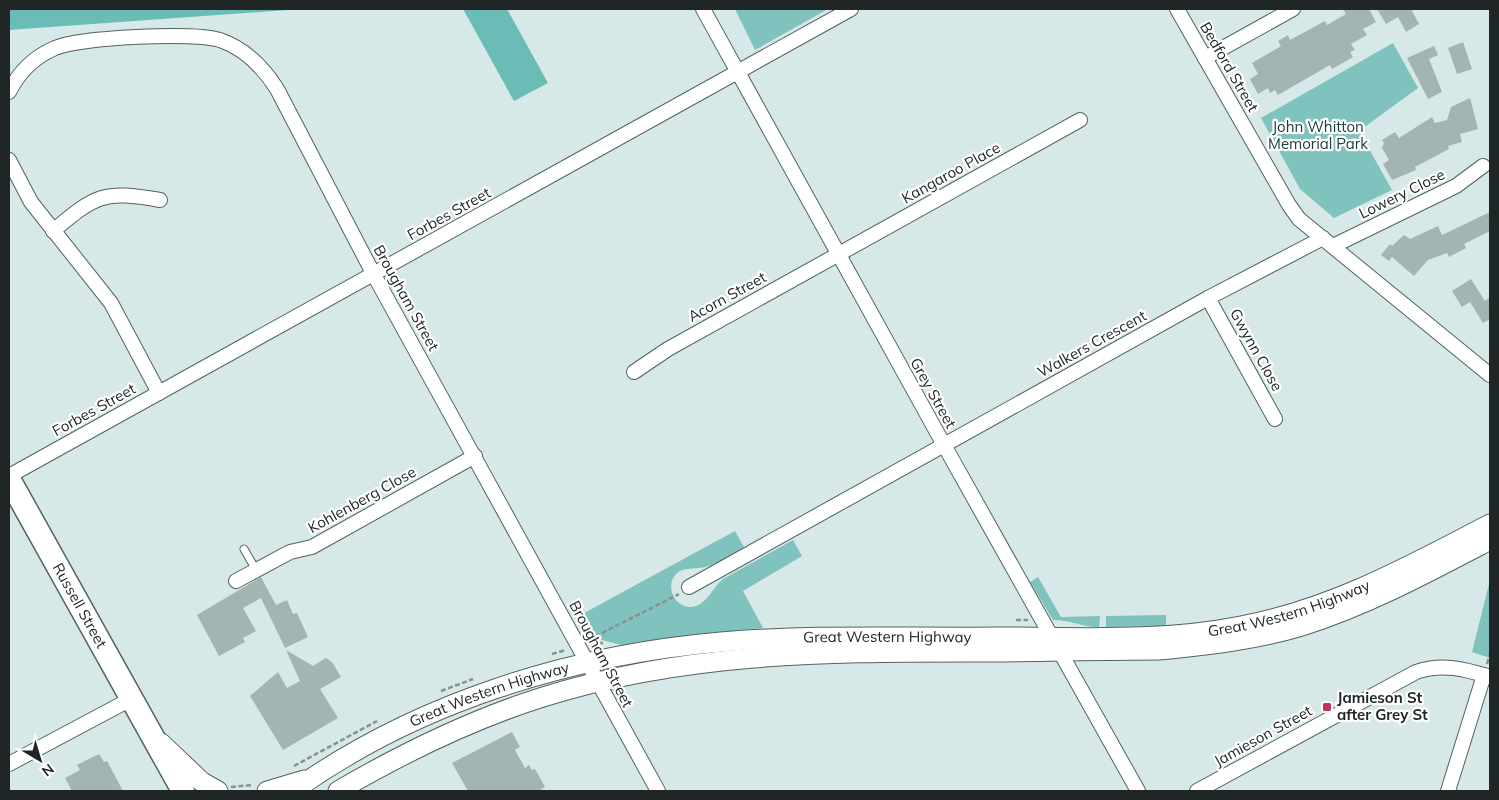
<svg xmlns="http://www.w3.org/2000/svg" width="1499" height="800" font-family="Mulish,sans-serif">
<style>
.green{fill:#80c2bd}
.forest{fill:#6bbcb6}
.building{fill:#a3b5b3}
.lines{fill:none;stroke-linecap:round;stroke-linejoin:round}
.service-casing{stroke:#526260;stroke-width:9}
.minor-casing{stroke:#526260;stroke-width:16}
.secondary-casing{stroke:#526260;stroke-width:21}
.trunk-casing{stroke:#526260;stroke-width:25}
.path{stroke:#859291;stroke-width:2.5;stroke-dasharray:5 2.5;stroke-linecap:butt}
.service{stroke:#fff;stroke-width:7}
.minor{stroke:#fff;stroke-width:14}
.secondary{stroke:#fff;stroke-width:19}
.trunk{stroke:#fff;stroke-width:22}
.poi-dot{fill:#c3345a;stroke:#fff;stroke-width:2}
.labels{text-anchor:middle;stroke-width:4.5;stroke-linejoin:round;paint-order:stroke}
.street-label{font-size:15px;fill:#202626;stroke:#fff}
.park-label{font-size:15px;fill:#1a403e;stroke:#fff}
.poi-label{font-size:15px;font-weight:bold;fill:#202626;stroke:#fff;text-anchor:start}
</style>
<rect width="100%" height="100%" fill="#d6e8e7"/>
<g class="green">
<path d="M735,9H828L755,50Z"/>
<path d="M1393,43L1418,88L1359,131L1392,190L1334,218L1300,189L1261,118Z"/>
<path d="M735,531L744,547C730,555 715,567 698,568C690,569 682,568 676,574C663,588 678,612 696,606C708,602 714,586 723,579L793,540L802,556L743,591L763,628L708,633L621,645L602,640H586L575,618Z"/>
<path d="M1038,577L1061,617L1100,616L1099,627C1083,627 1069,620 1053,620L1030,582Z"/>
<path d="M1490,580V658L1472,652Z"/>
<path d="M1166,615V626L1106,627V616Z"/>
</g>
<g class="forest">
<path d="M9,9H301L9,30Z"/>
<path d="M463,9H507L548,83L514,101Z"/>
</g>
<g class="building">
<path d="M1343,9H1369L1376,22L1363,29L1367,35L1351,44L1355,50L1350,52L1353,57L1332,69L1330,65L1278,95L1275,90L1270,93L1268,88L1258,94L1250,79L1258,74L1252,63L1281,46L1278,41L1288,35L1290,40L1325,21L1327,25L1346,14Z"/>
<path d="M1377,9H1411L1419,24L1406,32L1398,17L1386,24Z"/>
<path d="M1463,42L1472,69L1457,74L1448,48Z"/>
<path d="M1434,46L1438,55L1429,59L1442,92L1428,99L1407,58Z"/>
<path d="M1470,98L1478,129L1460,134L1462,142L1448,146L1449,149L1415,167L1416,170L1392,180L1383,164L1389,160L1382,148L1384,143L1382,140L1395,132L1399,138L1432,117L1435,123L1447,120L1451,107Z"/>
<path d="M1490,212V231L1464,244L1466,248L1449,257L1447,253L1428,260L1414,276L1392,257L1389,261L1381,255L1390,244L1392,246L1404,235L1410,239L1438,226L1442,235Z"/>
<path d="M1471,279L1485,301L1490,297V319L1483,323L1470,302L1462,307L1452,291Z"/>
<path d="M261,577L276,605L287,600L293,614L297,613L308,637L285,648L261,598L243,608L256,631L243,638L245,642L219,656L197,615Z"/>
<path d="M286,650L313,666L326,658L332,662L341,677L320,689L338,718L283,750L250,696L278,672L287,688L300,681Z"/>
<path d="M512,732L520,747L515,750L525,768L529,765L532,770L535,769L545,787L538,791H468L452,763Z"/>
<path d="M99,754L104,762L107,761L123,791H72L65,778L80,770L77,765Z"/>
</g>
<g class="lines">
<g class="service-casing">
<path id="service" d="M244,549L256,570"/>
</g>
<g class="minor-casing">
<g id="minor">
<path d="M703,9L944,445L1138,791"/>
<path d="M1177,9L1289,205L1299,219L1490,375"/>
<path d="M1205,58L1293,9"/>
<path d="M9,92C19,72 34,57 55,48C79,37 195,32 220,40C246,49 263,67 277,89L374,275L658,791"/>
<path d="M9,160L31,202L111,303L159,393"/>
<path d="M53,231C96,195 103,190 160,200"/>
<path d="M1333,246L1456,186L1483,166"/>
<path d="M1208,298L1275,419"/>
<path d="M634,372L668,349L1080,120"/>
<path d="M9,476L851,9"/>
<path d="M236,581L290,552L312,547L475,456"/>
<path d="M689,587L1208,298L1323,238"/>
<path d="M9,764L131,699"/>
<path d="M1197,791L1416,672C1442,663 1465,669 1490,677"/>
<path d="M1448,791L1484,675"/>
</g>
</g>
<g class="secondary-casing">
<g id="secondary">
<path d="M161,743L202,782L218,791"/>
<path d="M267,791L304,780"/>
<path id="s1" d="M293,791C416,703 570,655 721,642C813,634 905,638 997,637C1078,637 1161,642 1241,626C1332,609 1409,566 1490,524"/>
<path d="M338,791C403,753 470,720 543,697C683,653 822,652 968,652C1032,652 1096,650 1159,650C1207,646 1256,640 1302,626C1368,605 1429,572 1490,540"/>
</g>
</g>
<g class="trunk-casing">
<g id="trunk">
<path id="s2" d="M9,479L183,791"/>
</g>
</g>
<g class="path">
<path d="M1016,620H1028"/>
<path d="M590,642L598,635L679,594"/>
<path d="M591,643H603"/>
<path d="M552,654L566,650"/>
<path d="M1487,664L1490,654"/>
<path d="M441,691L473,679"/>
<path d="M294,766L377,721"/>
<path d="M231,787L253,785"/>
</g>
<use href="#service" class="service"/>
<use href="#minor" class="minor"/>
<use href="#secondary" class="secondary"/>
<use href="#trunk" class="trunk"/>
</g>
<rect class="poi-dot" x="1322" y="702" width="10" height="10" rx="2.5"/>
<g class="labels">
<g class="street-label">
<text transform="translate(1229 67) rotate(60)" y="5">Bedford Street</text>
<text transform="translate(951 173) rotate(-29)" y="5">Kangaroo Place</text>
<text transform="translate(1402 194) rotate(-26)" y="5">Lowery Close</text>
<text transform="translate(449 214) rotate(-29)" y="5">Forbes Street</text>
<text transform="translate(727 297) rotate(-29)" y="5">Acorn Street</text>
<text transform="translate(406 298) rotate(61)" y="5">Brougham Street</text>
<text transform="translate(1092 344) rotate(-29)" y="5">Walkers Crescent</text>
<text transform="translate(1256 350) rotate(61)" y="5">Gwynn Close</text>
<text transform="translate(933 393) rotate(61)" y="5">Grey Street</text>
<text transform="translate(94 410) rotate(-29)" y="5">Forbes Street</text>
<text transform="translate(362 500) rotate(-29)" y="5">Kohlenberg Close</text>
<text dy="5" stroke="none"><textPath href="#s2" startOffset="145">Russell Street</textPath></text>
<text dy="5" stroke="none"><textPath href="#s1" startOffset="1030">Great Western Highway</textPath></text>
<text dy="5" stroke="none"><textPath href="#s1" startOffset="625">Great Western Highway</textPath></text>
<text transform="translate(601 654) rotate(62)" y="5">Brougham Street</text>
<text dy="5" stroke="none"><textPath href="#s1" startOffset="220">Great Western Highway</textPath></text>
<text transform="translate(1263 736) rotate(-29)" y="5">Jamieson Street</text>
</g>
<g class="park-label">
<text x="1318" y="132">John Whitton<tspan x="1318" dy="17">Memorial Park</tspan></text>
</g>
<g class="poi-label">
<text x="1337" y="703">Jamieson St<tspan x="1337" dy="17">after Grey St</tspan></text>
</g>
</g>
<rect width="1499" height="800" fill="none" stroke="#202626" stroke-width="20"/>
<g transform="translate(40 760) rotate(142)" stroke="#ffffff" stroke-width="4" paint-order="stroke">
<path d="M0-4L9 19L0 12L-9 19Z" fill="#202626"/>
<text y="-8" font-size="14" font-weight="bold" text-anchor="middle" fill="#202626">N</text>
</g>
</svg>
